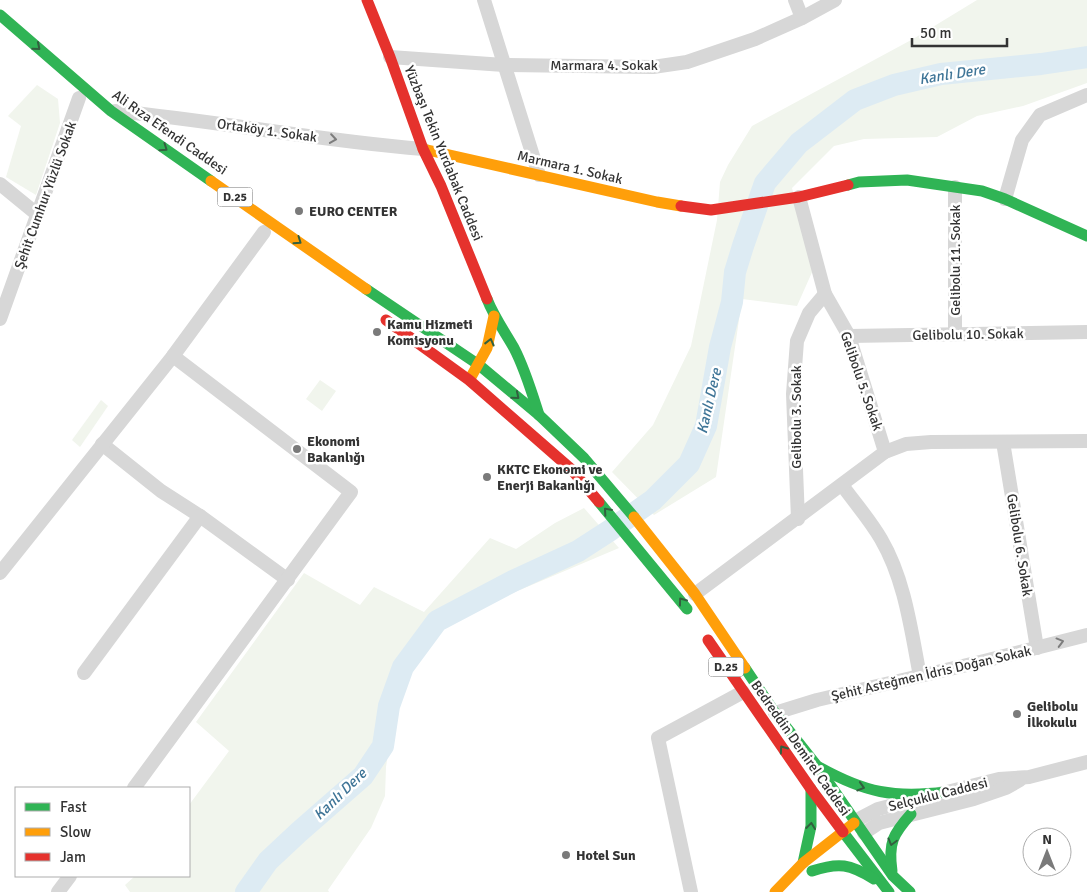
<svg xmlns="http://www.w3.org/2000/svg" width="1087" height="892" font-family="Signika,sans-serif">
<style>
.green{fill:#f1f5ed}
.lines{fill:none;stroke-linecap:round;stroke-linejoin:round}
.river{stroke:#ddebf3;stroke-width:22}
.street{stroke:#d7d7d7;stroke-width:14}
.fast{stroke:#30b455;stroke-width:11}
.slow{stroke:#ff9f0a;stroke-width:11}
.jam{stroke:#e5322d;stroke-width:11}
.oneway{stroke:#32603f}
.oneway2{stroke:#7d7d7d}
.poi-dot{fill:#7a7a7a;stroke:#fff;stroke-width:2}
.labels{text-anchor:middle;stroke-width:5;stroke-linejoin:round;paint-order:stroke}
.shield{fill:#fff;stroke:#707070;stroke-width:1}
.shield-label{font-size:12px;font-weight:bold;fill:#333}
.street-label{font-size:14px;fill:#333;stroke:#fff}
.poi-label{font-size:14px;font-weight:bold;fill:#333;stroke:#fff;text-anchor:start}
.water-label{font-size:15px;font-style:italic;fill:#3f7597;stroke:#fff}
</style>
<rect width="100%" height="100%" fill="#fff"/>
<g class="green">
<path d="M977,0H1087V83L1023,106L977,116L937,137L864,139L834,146L792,188L813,270L797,306L742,299L716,477L654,515L612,472L653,425L691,346L717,220L720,182L728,165L752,126L913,39Z"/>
<path d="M37,85L58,99L60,123L36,195L6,177L21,126L8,116Z"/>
<path d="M320,380L336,391L322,411L306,399Z"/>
<path d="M101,400L108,406L80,447L72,440Z"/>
<path d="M584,508L619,548L489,603L444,628L408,669L395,708L386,767L385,796L371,828L328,890L329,892H130L125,885L135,876H189V805L229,751L196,722L304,573L360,605L374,587L424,612L490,538L516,549L555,523Z"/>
</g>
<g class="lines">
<path class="river" d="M246,892L268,861L299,832L363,776L383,746L389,706L403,667L437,621L513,581L578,551L609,531L653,500L689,464L706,426L720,347L732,302L735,272L743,246L765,183L799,143L855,100L894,85L941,74L1041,64L1087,57"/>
<g class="street">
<path d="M484,0L539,175"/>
<path d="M795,0L802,18"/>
<path d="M390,57L504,65L653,67L687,62L755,39L802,18L835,0"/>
<path d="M115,111C218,121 320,141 423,149"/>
<path d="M0,184L38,215"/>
<path d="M955,187V333"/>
<path d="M799,197L825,294L849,336L885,452"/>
<path d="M1005,199L1022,140L1040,115L1087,95"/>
<path d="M0,319L79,98"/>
<path d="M849,336L1087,332"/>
<path d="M1003,442L1037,648"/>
<path d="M102,444L161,491L200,516L288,580"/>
<path d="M842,485C855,503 870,520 881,539C905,580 911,630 920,676"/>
<path d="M798,519L793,394L797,341L809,313L825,294"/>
<path d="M0,573L173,356L264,232"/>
<path d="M695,594L885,452L906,444L931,442L1087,441"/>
<path d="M84,673L200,516"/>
<path d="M775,713L817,700L984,661L1087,635"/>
<path d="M134,788L351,492L173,356"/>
<path d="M939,794L999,779L1029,777L1087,762"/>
<path d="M855,821L878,809L913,800"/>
<path d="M864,833L879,823L974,799L1006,788L1020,780"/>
<path d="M58,892L70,876"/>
<path d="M691,892L658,738L743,692"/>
</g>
<g class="fast">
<path d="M0,15L111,111L211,181"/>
<path d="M848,185L859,182L907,180L982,191L1005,199L1087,236"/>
<path d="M366,289L479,365L539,415L584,458L634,517"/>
<path d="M487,299C494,317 505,332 514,348C525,369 532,393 539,415"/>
<path d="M599,502L687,609"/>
<path d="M745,668L775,713L817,766L893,876L910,892"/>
<path d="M819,767C866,793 893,798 946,792"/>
<path d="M843,832L889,892"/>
<path d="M803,863L811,826V789"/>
<path d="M812,871C839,862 850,864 874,879"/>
<path d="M892,871C888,843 893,834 911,814"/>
</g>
<g class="slow">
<path d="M423,149L657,202L681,206"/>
<path d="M211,181L366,289"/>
<path d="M471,377L487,348L494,316"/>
<path d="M634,517L695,594L745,668"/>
<path d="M775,892L803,863L854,823"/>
</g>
<g class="jam">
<path d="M367,0L390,57L423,149L441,186L487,299"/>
<path d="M681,206L711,210L799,197L848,185"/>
<path d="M386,320L469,380L571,469L599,502"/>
<path d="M708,640L811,789L843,832"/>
</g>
</g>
<defs><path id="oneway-chevron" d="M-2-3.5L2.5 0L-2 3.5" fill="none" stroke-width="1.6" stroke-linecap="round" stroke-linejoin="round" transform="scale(1.25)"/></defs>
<g class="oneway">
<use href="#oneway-chevron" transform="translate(37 47) rotate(40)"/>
<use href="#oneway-chevron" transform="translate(164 148) rotate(35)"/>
<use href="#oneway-chevron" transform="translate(298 241) rotate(35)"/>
<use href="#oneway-chevron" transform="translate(490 342) rotate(-76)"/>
<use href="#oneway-chevron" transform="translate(516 396) rotate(40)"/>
<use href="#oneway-chevron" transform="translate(607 511) rotate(-131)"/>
<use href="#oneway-chevron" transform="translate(682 601) rotate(-126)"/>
<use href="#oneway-chevron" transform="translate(783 749) rotate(-125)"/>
<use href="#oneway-chevron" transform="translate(861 787) rotate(17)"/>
<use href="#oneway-chevron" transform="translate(811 826) rotate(-83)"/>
<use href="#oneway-chevron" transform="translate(892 842) rotate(105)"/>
</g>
<g class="oneway2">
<use href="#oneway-chevron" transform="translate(333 139) rotate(8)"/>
<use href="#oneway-chevron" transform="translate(1060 642) rotate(-15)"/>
</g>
<g class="poi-dot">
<circle cx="299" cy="211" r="5"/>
<circle cx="377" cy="332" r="5"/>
<circle cx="297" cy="449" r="5"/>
<circle cx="487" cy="477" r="5"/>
<circle cx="1017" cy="714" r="5"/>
<circle cx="566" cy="855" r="5"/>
</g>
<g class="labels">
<g class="shield">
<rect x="217.5" y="187.5" width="35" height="19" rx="4"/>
<rect x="708.5" y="657.5" width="35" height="19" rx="4"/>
</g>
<g class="shield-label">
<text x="235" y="201">D.25</text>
<text x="726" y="671">D.25</text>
</g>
<g class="street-label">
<text x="604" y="70">Marmara 4. Sokak</text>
<text transform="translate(267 130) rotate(8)" y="5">Ortaköy 1. Sokak</text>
<text transform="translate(170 132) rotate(35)" y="5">Ali Rıza Efendi Caddesi</text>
<text transform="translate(444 153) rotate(68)" y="5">Yüzbaşı Tekin Yurdabak Caddesi</text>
<text transform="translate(570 167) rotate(13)" y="5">Marmara 1. Sokak</text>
<text transform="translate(45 195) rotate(-70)" y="5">Şehit Cumhur Yüzlü Sokak</text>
<text transform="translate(955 260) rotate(-90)" y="5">Gelibolu 11. Sokak</text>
<text transform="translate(968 334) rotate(-1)" y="5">Gelibolu 10. Sokak</text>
<text transform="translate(862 381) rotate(71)" y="5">Gelibolu 5. Sokak</text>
<text transform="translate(796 417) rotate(-90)" y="5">Gelibolu 3. Sokak</text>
<text transform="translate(1020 545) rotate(81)" y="5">Gelibolu 6. Sokak</text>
<text transform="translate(931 673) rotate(-13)" y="5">Şehit Asteğmen İdris Doğan Sokak</text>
<text transform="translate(801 748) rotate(55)" y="5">Bedreddin Demirel Caddesi</text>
<text transform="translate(938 794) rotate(-14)" y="5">Selçuklu Caddesi</text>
</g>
<g class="poi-label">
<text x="309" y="216">EURO CENTER</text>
<text x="387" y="329">Kamu Hizmeti<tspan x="387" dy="16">Komisyonu</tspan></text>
<text x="307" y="446">Ekonomi<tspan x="307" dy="16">Bakanlığı</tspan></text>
<text x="497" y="474">KKTC Ekonomi ve<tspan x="497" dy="16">Enerji Bakanlığı</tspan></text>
<text x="1027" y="711">Gelibolu<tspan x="1027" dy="16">İlkokulu</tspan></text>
<text x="576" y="860">Hotel Sun</text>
</g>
<g class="water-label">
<text transform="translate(952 74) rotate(-9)" y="5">Kanlı Dere</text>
<text transform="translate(709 401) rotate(-77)" y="5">Kanlı Dere</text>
<text transform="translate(340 794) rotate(-44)" y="5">Kanlı Dere</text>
</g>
</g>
<rect x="15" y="787" width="175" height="90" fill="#ffffff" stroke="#adadad"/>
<rect x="25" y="803" width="25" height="8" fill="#30b455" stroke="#adadad"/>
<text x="60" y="812" font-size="15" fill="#333333">Fast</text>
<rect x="25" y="828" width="25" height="8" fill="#ff9f0a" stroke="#adadad"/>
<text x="60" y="837" font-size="15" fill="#333333">Slow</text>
<rect x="25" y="853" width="25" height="8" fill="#e5322d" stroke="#adadad"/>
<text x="60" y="862" font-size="15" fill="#333333">Jam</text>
<g transform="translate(1047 852)"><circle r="24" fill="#ffffff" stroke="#adadad"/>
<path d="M0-4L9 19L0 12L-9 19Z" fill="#7a7a7a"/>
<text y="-8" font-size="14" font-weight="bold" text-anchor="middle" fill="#333333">N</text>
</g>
<path d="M912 38v8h95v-8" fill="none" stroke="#333333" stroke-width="2.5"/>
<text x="920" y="38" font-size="15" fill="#333333" stroke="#ffffff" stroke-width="4" paint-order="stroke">50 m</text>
</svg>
